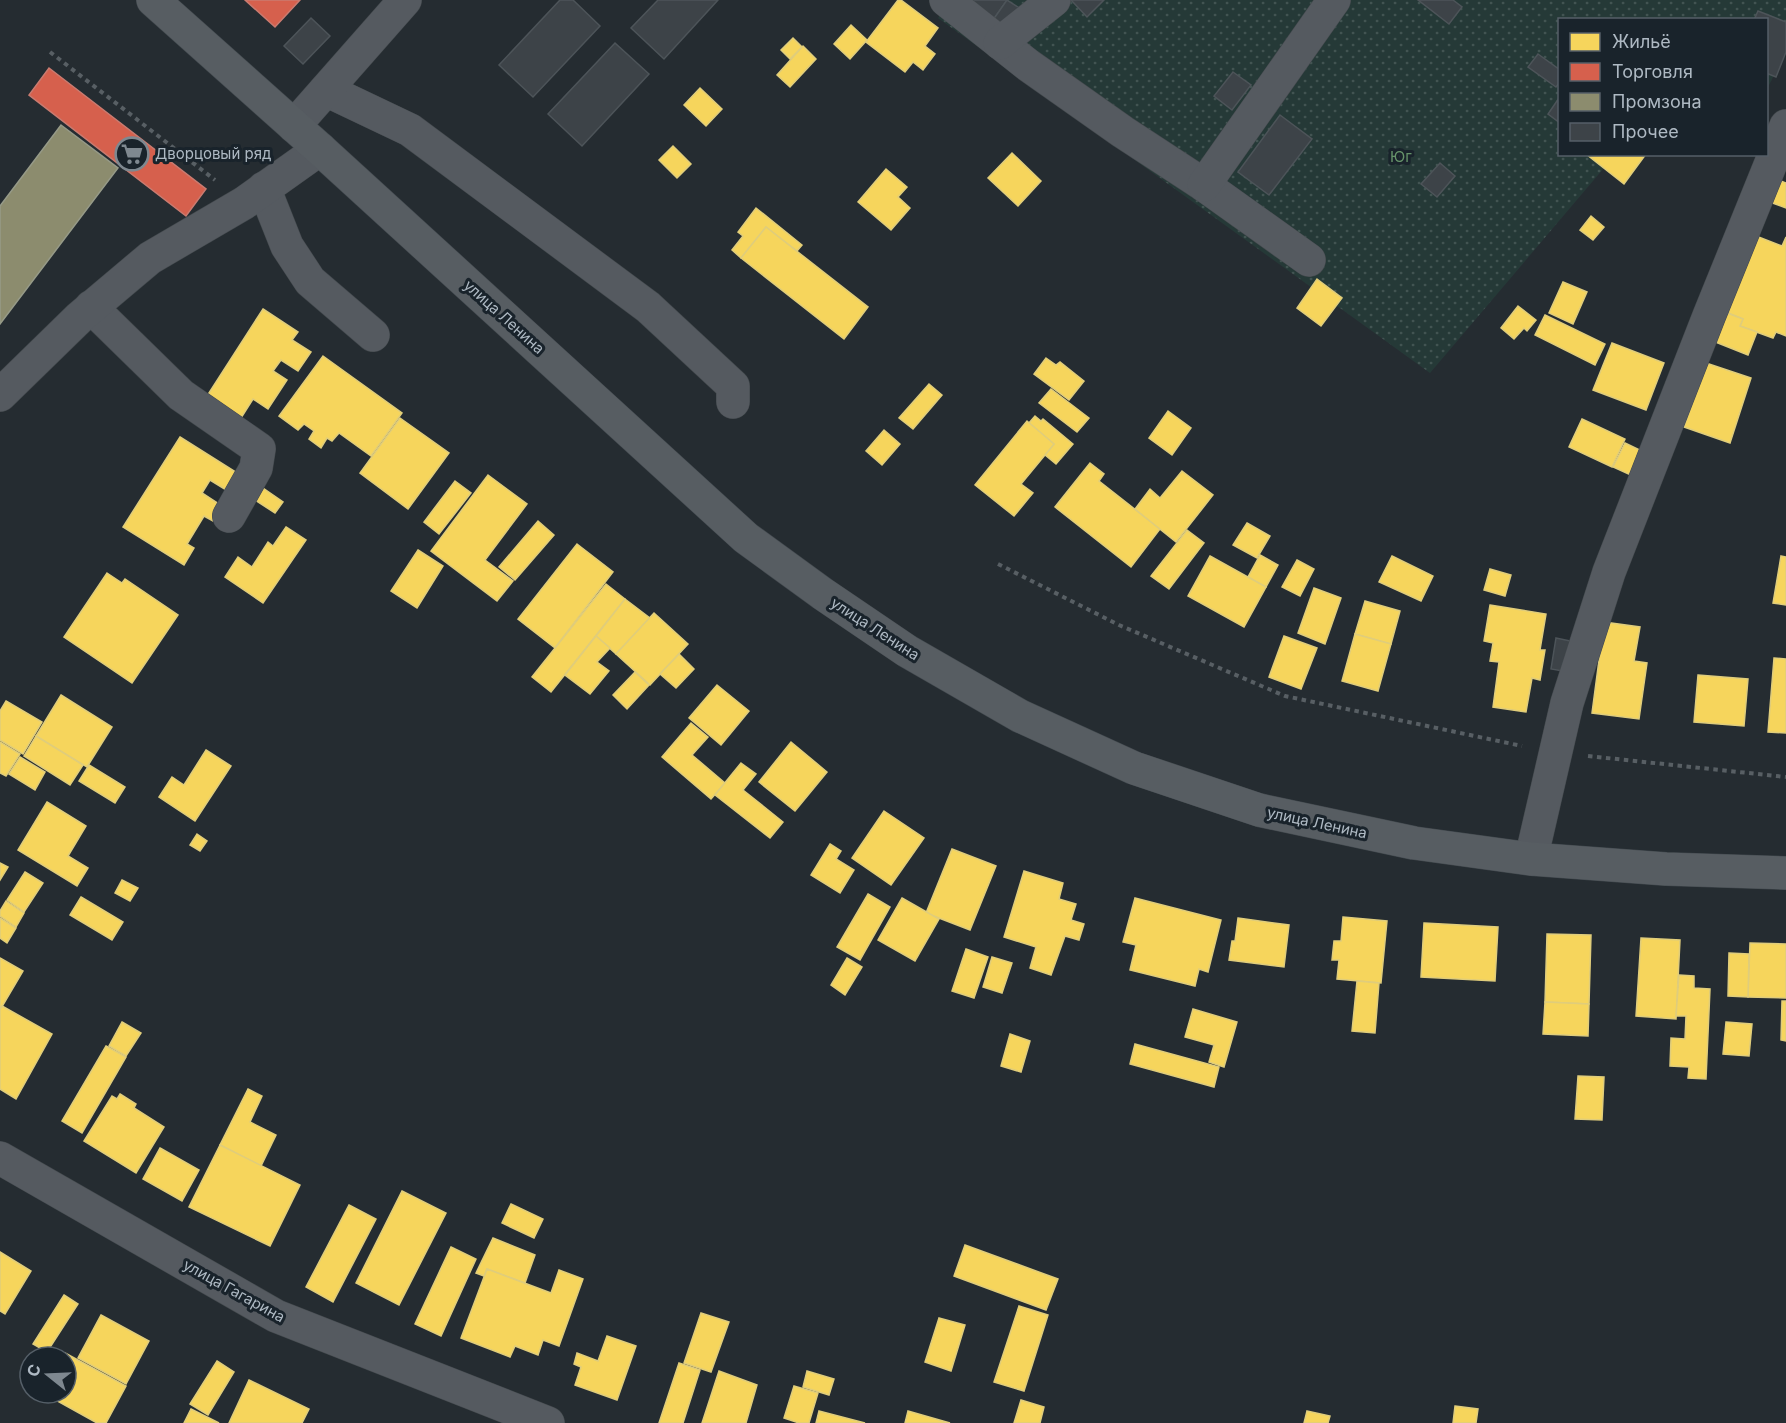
<svg xmlns="http://www.w3.org/2000/svg" width="1786" height="1423" font-family="Inter,sans-serif">
<style>
.grass{fill:url(#grass-dots)}
.homes{fill:#f6d55c;stroke:#e0cd7b;stroke-width:1.5}
.shops{fill:#d6604d;stroke:#ca7b70;stroke-width:1.5}
.industry{fill:#8c8c6e;stroke:#969a88;stroke-width:1.5}
.building{fill:#3d4348;stroke:#4d5459;stroke-width:1.5}
.lines{fill:none;stroke-linecap:round;stroke-linejoin:round}
.minor-casing{stroke:#42484c;stroke-width:34}
.major-casing{stroke:#42494e;stroke-width:34}
.path{stroke:#585f64;stroke-width:4;stroke-dasharray:4.5 4.5;stroke-linecap:butt}
.minor{stroke:#555a60;stroke-width:33}
.major{stroke:#575d62;stroke-width:33}
.labels{text-anchor:middle;stroke-width:6;stroke-linejoin:round;paint-order:stroke}
.poi-label{font-size:15px;fill:#aeb9c3;stroke:#19232b;text-anchor:start}
.park-label{font-size:15px;fill:#66936a;stroke:#19232b}
.street-label{font-size:15px;fill:#aeb9c3;stroke:#19232b}
</style>
<defs>
<pattern id="grass-dots" width="8" height="8" patternUnits="userSpaceOnUse" patternTransform="scale(1.5)"><rect width="8" height="8" fill="#253937"/><path d="M2 2h.1M6 6h.1" fill="none" stroke="#425452" stroke-width="1.8" stroke-linecap="round"/></pattern>
</defs>
<rect width="100%" height="100%" fill="#252c31"/>
<path class="grass" d="M952,0H1786V51L1767,89L1766,20H1560V154L1615,155L1430,373L938,18Z"/>
<g class="homes">
<path d="M898,0H901L938,28L925,46L935,54L923,70L913,62L905,72L866,42Z"/>
<path d="M851,25L867,40L850,59L834,44Z"/>
<path d="M793,38L802,47L790,59L781,50Z"/>
<path d="M803,46L816,59L790,87L777,75Z"/>
<path d="M700,88L722,109L706,126L684,105Z"/>
<path d="M673,146L691,164L677,178L659,160Z"/>
<path d="M1012,153L1041,181L1018,206L988,178Z"/>
<path d="M1586,154H1646L1624,184Z"/>
<path d="M886,169L907,187L898,197L910,208L891,230L858,202Z"/>
<path d="M1776,179L1786,183V208L1767,201Z"/>
<path d="M756,208L802,245L797,251L766,227L741,258L732,250L743,236L738,232Z"/>
<path d="M1591,216L1604,227L1593,240L1580,230Z"/>
<path d="M766,227L868,307L844,339L741,258Z"/>
<path d="M1756,236L1782,246L1786,237V336L1776,332L1773,338L1740,326L1743,319L1726,312Z"/>
<path d="M1317,279L1342,298L1321,326L1297,308Z"/>
<path d="M1563,282L1587,292L1573,324L1549,313Z"/>
<path d="M1518,306L1536,320L1527,331L1524,328L1514,339L1501,328Z"/>
<path d="M263,309L298,332L292,340L311,352L298,371L281,360L273,371L287,380L268,409L253,399L241,418L207,396Z"/>
<path d="M1719,310L1743,319L1740,326L1757,332L1748,355L1708,339Z"/>
<path d="M1545,315L1605,344L1595,365L1535,335Z"/>
<path d="M1612,343L1664,363L1646,410L1593,390Z"/>
<path d="M323,356L402,413L371,456L339,433L332,441L327,438L321,448L309,439L314,431L304,424L298,430L279,416Z"/>
<path d="M1046,358L1056,365L1060,362L1084,381L1069,400L1034,374Z"/>
<path d="M1706,363L1751,378L1730,443L1684,427Z"/>
<path d="M929,384L942,395L913,429L899,418Z"/>
<path d="M1051,389L1089,418L1077,432L1039,403Z"/>
<path d="M1168,411L1191,428L1172,455L1149,438Z"/>
<path d="M1035,416L1041,421L1043,419L1073,444L1056,464L1045,455L1054,444L1029,423Z"/>
<path d="M400,418L449,453L408,509L360,473Z"/>
<path d="M1582,419L1625,439L1612,467L1569,447Z"/>
<path d="M1027,421L1054,444L1021,484L1033,493L1014,516L975,485Z"/>
<path d="M884,430L900,444L882,465L866,451Z"/>
<path d="M180,437L242,476L231,493L210,480L202,493L222,506L213,521L204,516L187,544L194,548L184,565L123,527Z"/>
<path d="M1625,443L1644,452L1633,476L1613,467Z"/>
<path d="M1090,463L1104,474L1099,481L1160,529L1131,567L1055,507Z"/>
<path d="M1182,471L1213,495L1176,542L1135,509L1150,489L1160,498Z"/>
<path d="M488,475L527,504L485,560L513,581L497,601L431,551Z"/>
<path d="M455,481L471,493L439,534L424,522Z"/>
<path d="M263,488L283,502L275,513L255,500Z"/>
<path d="M538,521L554,535L515,580L499,567Z"/>
<path d="M1247,523L1270,536L1257,558L1233,545Z"/>
<path d="M286,527L306,540L263,603L225,577L238,557L252,567L268,542L273,546Z"/>
<path d="M1187,530L1204,543L1169,589L1151,576Z"/>
<path d="M577,544L613,572L555,648L518,619Z"/>
<path d="M418,550L443,566L417,608L391,591Z"/>
<path d="M1260,555L1278,565L1266,587L1248,577Z"/>
<path d="M1210,556L1266,587L1244,627L1188,596Z"/>
<path d="M1392,556L1433,576L1421,601L1379,582Z"/>
<path d="M1781,556L1786,557V605L1773,603Z"/>
<path d="M1297,560L1314,569L1300,596L1282,587Z"/>
<path d="M1490,569L1511,575L1505,596L1484,590Z"/>
<path d="M107,573L122,583L125,579L178,615L132,683L64,637Z"/>
<path d="M606,584L625,599L551,692L532,677Z"/>
<path d="M1314,588L1341,598L1325,644L1298,633Z"/>
<path d="M625,599L650,618L616,654L596,636Z"/>
<path d="M1365,601L1400,611L1391,644L1355,634Z"/>
<path d="M1490,605L1546,614L1540,650H1545L1540,680L1532,678L1526,712L1493,707L1499,662L1490,661L1493,643L1484,641Z"/>
<path d="M654,613L688,644L650,685L616,654Z"/>
<path d="M1604,622L1640,627L1634,661L1647,663L1639,719L1592,713Z"/>
<path d="M1355,634L1391,644L1378,691L1342,681Z"/>
<path d="M596,636L610,648L597,662L609,671L590,694L565,675Z"/>
<path d="M1284,636L1317,648L1301,689L1269,677Z"/>
<path d="M679,654L694,669L676,688L660,674Z"/>
<path d="M1774,658L1786,659V733L1768,732Z"/>
<path d="M635,672L649,685L627,709L613,695Z"/>
<path d="M1698,675L1748,679L1744,726L1694,722Z"/>
<path d="M717,685L749,711L721,745L689,718Z"/>
<path d="M61,695L112,727L87,767L36,736Z"/>
<path d="M6,701L42,722L23,754L0,740V711Z"/>
<path d="M691,723L708,737L692,755L725,783L711,799L662,757Z"/>
<path d="M36,736L83,765L70,785L24,756Z"/>
<path d="M0,742L20,754L6,776L0,773Z"/>
<path d="M791,742L827,772L795,811L759,782Z"/>
<path d="M206,750L231,766L195,821L159,797L172,777L184,785Z"/>
<path d="M20,757L45,772L35,790L9,774Z"/>
<path d="M741,763L756,774L743,790L783,822L770,838L715,795Z"/>
<path d="M89,765L125,787L115,803L79,781Z"/>
<path d="M47,802L86,826L68,856L88,868L77,886L18,850Z"/>
<path d="M884,811L924,838L891,885L852,858Z"/>
<path d="M197,834L207,841L200,851L190,845Z"/>
<path d="M830,844L841,851L836,859L854,870L840,893L811,875Z"/>
<path d="M952,849L996,866L970,930L926,913Z"/>
<path d="M0,863L8,867L0,880Z"/>
<path d="M1024,871L1063,883L1059,899L1076,904L1071,920L1084,924L1079,940L1065,936L1051,975L1030,968L1036,947L1004,937Z"/>
<path d="M25,872L43,883L24,912L7,900Z"/>
<path d="M122,880L138,888L130,901L115,893Z"/>
<path d="M868,894L890,907L860,960L837,947Z"/>
<path d="M81,897L123,922L112,940L70,915Z"/>
<path d="M902,898L939,919L915,961L878,940Z"/>
<path d="M1135,898L1221,920L1208,972L1199,969L1195,986L1130,970L1136,945L1123,942Z"/>
<path d="M6,901L24,913L16,927L0,916V911Z"/>
<path d="M1343,917L1387,921L1381,983L1337,979L1339,960H1332L1334,941H1341Z"/>
<path d="M0,918L16,928L7,943L0,938Z"/>
<path d="M1238,918L1289,925L1284,967L1229,960L1232,941H1235Z"/>
<path d="M1424,923L1498,927L1495,981L1421,977Z"/>
<path d="M1547,934L1591,935L1589,1004L1545,1002Z"/>
<path d="M1641,938L1680,940L1676,1019L1636,1016Z"/>
<path d="M1750,943L1786,944V998L1748,997Z"/>
<path d="M966,949L988,957L974,998L952,991Z"/>
<path d="M1729,953L1749,954L1748,997L1728,996Z"/>
<path d="M992,957L1012,963L1002,993L983,987Z"/>
<path d="M0,958L23,971L0,1010Z"/>
<path d="M847,958L862,967L845,995L831,985Z"/>
<path d="M1679,975L1694,976V988L1710,989L1706,1079L1688,1078L1689,1067L1670,1066L1671,1038L1685,1039L1686,1016H1676Z"/>
<path d="M1357,981L1379,983L1375,1033L1352,1031Z"/>
<path d="M1782,1001H1786V1041L1781,1040Z"/>
<path d="M1545,1002L1589,1004L1588,1036L1543,1034Z"/>
<path d="M2,1006L52,1034L16,1099L0,1089V1010Z"/>
<path d="M1193,1009L1237,1022L1224,1067L1209,1062L1214,1045L1185,1037Z"/>
<path d="M122,1022L141,1033L126,1056L109,1046Z"/>
<path d="M1726,1022L1752,1024L1749,1056L1723,1054Z"/>
<path d="M1010,1034L1030,1041L1021,1072L1001,1066Z"/>
<path d="M1135,1044L1219,1067L1214,1087L1130,1064Z"/>
<path d="M106,1046L126,1057L82,1133L62,1121Z"/>
<path d="M1578,1076L1604,1077L1602,1120L1575,1119Z"/>
<path d="M248,1089L262,1096L250,1122L276,1135L261,1166L220,1145Z"/>
<path d="M120,1094L136,1104L134,1108L164,1127L136,1173L84,1141L112,1096L117,1099Z"/>
<path d="M220,1145L300,1185L270,1246L189,1207Z"/>
<path d="M160,1148L199,1170L182,1201L143,1179Z"/>
<path d="M402,1191L446,1213L399,1305L356,1283Z"/>
<path d="M511,1204L543,1219L534,1238L502,1223Z"/>
<path d="M349,1205L376,1219L333,1302L306,1287Z"/>
<path d="M493,1238L535,1255L525,1283L487,1269L484,1276L476,1273Z"/>
<path d="M965,1245L1058,1279L1046,1310L954,1276Z"/>
<path d="M451,1247L476,1259L441,1336L415,1324Z"/>
<path d="M0,1252L31,1271L5,1314L0,1311Z"/>
<path d="M487,1269L551,1293L559,1270L583,1279L559,1346L543,1340L538,1355L515,1346L510,1357L461,1338Z"/>
<path d="M64,1295L78,1304L47,1352L33,1344Z"/>
<path d="M1019,1306L1048,1315L1024,1391L994,1382Z"/>
<path d="M701,1313L729,1322L711,1372L684,1363Z"/>
<path d="M101,1315L149,1341L126,1384L78,1358Z"/>
<path d="M939,1318L965,1325L951,1371L925,1362Z"/>
<path d="M607,1336L636,1346L617,1400L575,1385L581,1367L574,1364L577,1353L598,1361Z"/>
<path d="M65,1353L126,1386L106,1423H97L43,1393H66V1357H62Z"/>
<path d="M217,1361L234,1372L208,1415L190,1404Z"/>
<path d="M679,1363L700,1370L683,1423H659Z"/>
<path d="M719,1371L757,1385L746,1423H702Z"/>
<path d="M807,1371L834,1379L829,1395L803,1387Z"/>
<path d="M249,1380L309,1409L302,1423H229Z"/>
<path d="M794,1386L818,1393L809,1423H799L784,1418Z"/>
<path d="M1021,1400L1044,1407L1040,1423H1014Z"/>
<path d="M1455,1406L1478,1409L1476,1423H1453Z"/>
<path d="M191,1409L219,1423H184Z"/>
<path d="M819,1411L865,1423H816Z"/>
<path d="M908,1411L950,1423H905Z"/>
<path d="M1307,1411L1330,1416L1328,1423H1304Z"/>
</g>
<g class="shops">
<path d="M245,0H300L275,27Z"/>
<path d="M49,68L206,189L186,216L29,95Z"/>
</g>
<path class="industry" d="M61,125L118,168L0,324V206Z"/>
<g class="building">
<path d="M560,0H573L600,26L533,97L499,65Z"/>
<path d="M658,0H718L664,59L631,28Z"/>
<path d="M969,0H1007L993,20Z"/>
<path d="M1007,0L1021,9L1000,25L993,20Z"/>
<path d="M1071,0H1104L1087,17Z"/>
<path d="M1418,0H1453L1462,7L1449,24Z"/>
<path d="M1758,11L1786,22V52L1776,77L1766,73V20H1754Z"/>
<path d="M311,18L330,36L303,64L284,46Z"/>
<path d="M615,43L649,74L582,146L548,114Z"/>
<path d="M1538,54L1560,70V82L1556,87L1528,67Z"/>
<path d="M1233,72L1251,85L1232,110L1214,96Z"/>
<path d="M1559,98L1560,99V123L1548,114Z"/>
<path d="M1280,115L1312,139L1269,195L1238,172Z"/>
<path d="M1440,163L1455,176L1437,197L1421,184Z"/>
<path d="M1556,638L1580,643L1574,673L1551,669Z"/>
</g>
<g class="lines">
<g class="minor-casing">
<g id="minor">
<path d="M946,0L1028,65L1123,132L1204,185L1309,260"/>
<path d="M1000,43L1054,0"/>
<path d="M326,90L410,130L648,307L733,386V402"/>
<path d="M294,126L405,0"/>
<path d="M1204,185L1334,0"/>
<path d="M264,188L287,246L310,281L373,335"/>
<path d="M91,307L181,395L259,449L256,468L229,516"/>
<path d="M0,395L80,317L150,258L244,203L320,149"/>
<path d="M1531,859L1567,703L1609,572L1709,316L1786,126"/>
<path d="M0,1158L276,1316L548,1423"/>
</g>
</g>
<g class="major-casing">
<path id="major" d="M153,0L320,149L746,538L823,594L907,651L1020,716L1134,768L1259,810L1414,843L1531,859L1666,869L1786,873"/>
</g>
<g class="path">
<path d="M50,52L215,180"/>
<path d="M998,564L1119,625L1285,696L1522,746"/>
<path d="M1588,756L1786,777"/>
</g>
<use href="#minor" class="minor"/>
<use href="#major" class="major"/>
</g>
<defs>
<g id="supermarket-ring" transform="scale(1.725)"><circle r="9.5" fill="#19232b" stroke="#7e8890" stroke-width="1.5"/><path d="M-6-5.5h2.5l.6 2H6L4.5 2H-2.5L-4.4-4H-6ZM-1.5 3.2a1.3 1.3 0 1 0 .1 0ZM3 3.2a1.3 1.3 0 1 0 .1 0Z" fill="#7e8890"/></g>
</defs>
<g fill-rule="evenodd">
<use href="#supermarket-ring" x="132" y="154"/>
</g>
<g class="labels">
<g class="poi-label">
<text x="155" y="159">Дворцовый ряд</text>
</g>
<g class="park-label">
<text x="1401" y="162">Юг</text>
</g>
<g class="street-label">
<text transform="translate(504 317) rotate(42)" y="5">улица Ленина</text>
<text transform="translate(875 629) rotate(33)" y="5">улица Ленина</text>
<text transform="translate(1317 823) rotate(12)" y="5">улица Ленина</text>
<text transform="translate(234 1291) rotate(29)" y="5">улица Гагарина</text>
</g>
</g>
<rect x="1558" y="18" width="210" height="138" fill="#19232b" stroke="#555f68" stroke-width="1.5"/>
<rect x="1570" y="33" width="30" height="18" fill="#f6d55c" stroke="#555f68" stroke-width="1.5"/>
<text x="1612" y="48" font-size="18" fill="#aeb9c3">Жильё</text>
<rect x="1570" y="63" width="30" height="18" fill="#d6604d" stroke="#555f68" stroke-width="1.5"/>
<text x="1612" y="78" font-size="18" fill="#aeb9c3">Торговля</text>
<rect x="1570" y="93" width="30" height="18" fill="#8c8c6e" stroke="#555f68" stroke-width="1.5"/>
<text x="1612" y="108" font-size="18" fill="#aeb9c3">Промзона</text>
<rect x="1570" y="123" width="30" height="18" fill="#3d4348" stroke="#555f68" stroke-width="1.5"/>
<text x="1612" y="138" font-size="18" fill="#aeb9c3">Прочее</text>
<g transform="translate(48 1375) rotate(288)"><circle r="28" fill="#19232b" stroke="#555f68" stroke-width="1.5"/>
<path d="M0-4.5L10 22L0 15L-10 22Z" fill="#7e8890"/>
<text y="-9" font-size="16" font-weight="bold" text-anchor="middle" fill="#aeb9c3">С</text>
</g>
</svg>
